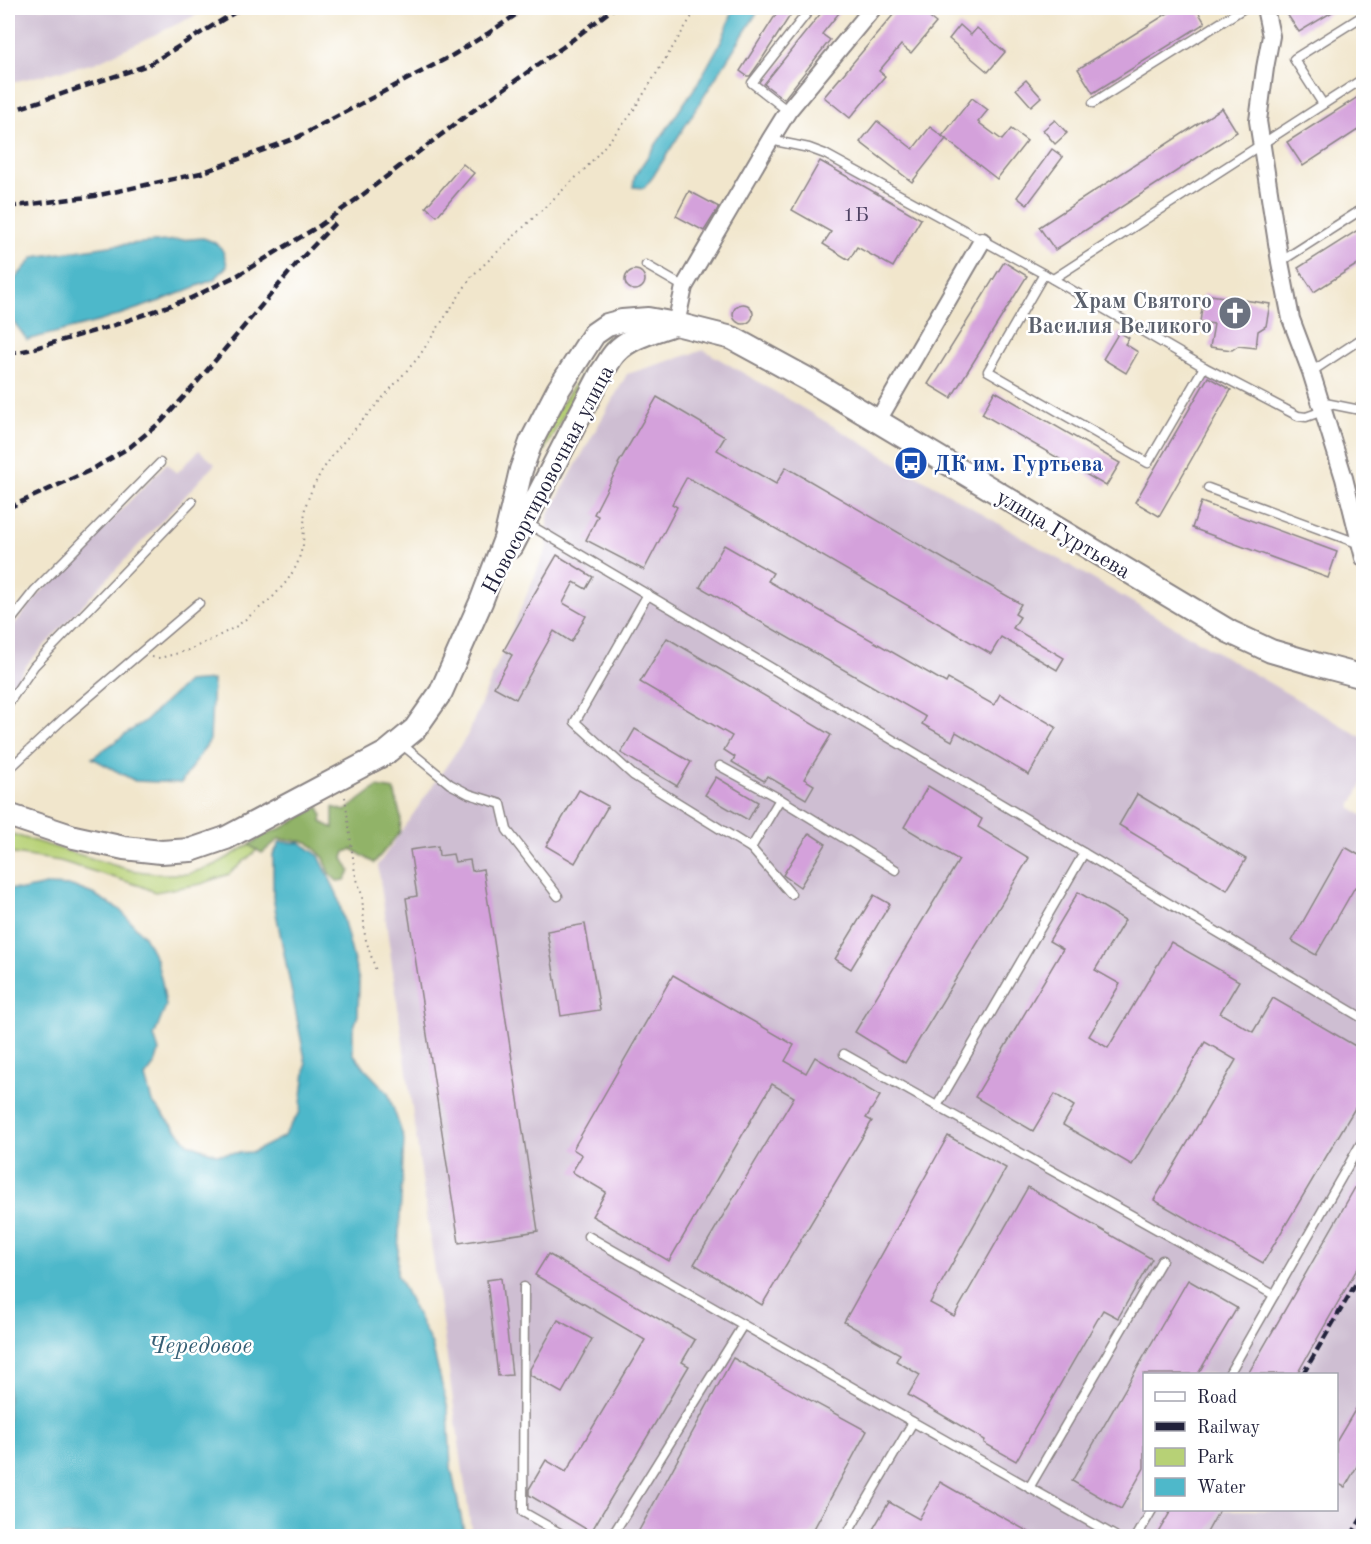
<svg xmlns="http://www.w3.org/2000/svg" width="1371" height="1544" font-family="'Old Standard TT',serif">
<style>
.industrial{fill:#cebed2;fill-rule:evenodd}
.green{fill:#b7d176;stroke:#6c7a58;stroke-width:1.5}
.forest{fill:#91b367;stroke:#5a6a51;stroke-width:1.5}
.water{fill:#4eb8ca;stroke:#386d82;stroke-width:1.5}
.building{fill:#d4a1db}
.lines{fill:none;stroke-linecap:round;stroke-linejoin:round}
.lane-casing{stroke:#8a8484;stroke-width:11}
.street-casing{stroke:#8a8484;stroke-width:20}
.secondary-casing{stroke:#8a8484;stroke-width:26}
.path{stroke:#8a8484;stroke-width:2;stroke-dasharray:1.5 4.5;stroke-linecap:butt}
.lane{stroke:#fff;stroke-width:8}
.street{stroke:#fff;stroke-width:16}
.secondary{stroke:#fff;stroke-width:22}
.rail{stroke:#22223b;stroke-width:4.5;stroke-dasharray:9 4.5;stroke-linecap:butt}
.labels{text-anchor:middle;stroke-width:5;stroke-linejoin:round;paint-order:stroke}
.number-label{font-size:20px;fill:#4e4263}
.worship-label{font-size:22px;font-weight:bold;fill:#5b616d;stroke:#fff;text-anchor:end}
.transit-label{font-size:22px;font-weight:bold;fill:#164399;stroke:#fff;text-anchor:start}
.street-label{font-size:22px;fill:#22223b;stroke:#fff}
.water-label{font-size:24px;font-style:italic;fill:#345e74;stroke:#fff}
</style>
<rect width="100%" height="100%" fill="#fff"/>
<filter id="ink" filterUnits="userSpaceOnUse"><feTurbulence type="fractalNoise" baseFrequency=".0167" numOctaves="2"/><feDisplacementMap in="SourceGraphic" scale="12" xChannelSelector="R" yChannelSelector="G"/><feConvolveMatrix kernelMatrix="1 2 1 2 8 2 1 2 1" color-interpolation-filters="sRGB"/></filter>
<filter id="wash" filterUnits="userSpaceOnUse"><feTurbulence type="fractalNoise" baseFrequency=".008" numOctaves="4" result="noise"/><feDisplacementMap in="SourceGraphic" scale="24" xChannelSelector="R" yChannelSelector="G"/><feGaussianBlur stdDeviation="1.35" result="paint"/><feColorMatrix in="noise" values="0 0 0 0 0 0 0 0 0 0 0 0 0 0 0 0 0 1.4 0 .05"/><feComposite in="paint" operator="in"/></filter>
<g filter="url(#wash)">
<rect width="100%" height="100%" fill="#f1e6cc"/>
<g class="industrial">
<path d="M8,8H211L95,63L8,83Z"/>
<path d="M704,350L1363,738V782L1350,808L1364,816L1363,1536H472L378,865L467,736L547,547L548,515L627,374ZM1144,1374H1336V1510H1144Z"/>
<path d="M199,450L215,464L29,662L8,692V632L39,594L167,463L177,473Z"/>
</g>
<g class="green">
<path d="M606,336L610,337L609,339L584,378L530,477L533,448Z"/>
<path d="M8,833L130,870L160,874H188L215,865L249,845L257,850L229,874L201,884L155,892L141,886L60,861L8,853Z"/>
</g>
<path class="forest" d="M377,787L394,790L401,818L400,832L374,863L352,849L345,852L343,858L350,871L345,880L337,881L329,873L324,858L308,842L279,839L262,853L249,845L266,834L284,827L319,807L322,815L321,822L333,828V807L345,811Z"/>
<g class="water">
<path d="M734,8H760L652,178L644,188L633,187L635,175L698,83L722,40Z"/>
<path d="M203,238C220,243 224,248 227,266L215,279L160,301L101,321L27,340L8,314V287L34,257L117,245Z"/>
<path d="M213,680L210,740L181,783L135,781L92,758L146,720L187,682Z"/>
<path d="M280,842L301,843L319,856L337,894L359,981L358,1015L353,1030V1053L365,1069L388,1093L404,1139L397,1274L432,1345L448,1409L451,1468L465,1536H8V888L23,890L46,885L72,886L95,895L119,909L144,936L156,959L162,982L166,1006L154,1036L159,1051L155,1064L145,1077L152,1102L188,1143L216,1154L253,1152L283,1137L300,1112L306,1064L273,898V855Z"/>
</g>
<g id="blocks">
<g class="building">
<path d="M780,8H795L760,62L750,76H747L740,71Z"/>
<path d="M825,8H843L822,34L830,40L784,99L764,84Z"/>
<path d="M899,8H917L936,23L911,53L901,45L879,71L885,76L850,118L824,97Z"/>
<path d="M1176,8H1196L1205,23L1093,93L1078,69Z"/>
<path d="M1283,8H1339L1299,32Z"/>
<path d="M960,25L971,35L977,28L1005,52L988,72L949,39Z"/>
<path d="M1026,80L1041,97L1031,106L1016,89Z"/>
<path d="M1364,93V126L1303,166L1287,142Z"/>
<path d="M972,98L988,110L978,122L1002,140L1011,129L1027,141L997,179L942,136Z"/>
<path d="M1222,108L1237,132L1055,250L1039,227Z"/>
<path d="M1055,120L1067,133L1055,144L1043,130Z"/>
<path d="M877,121L913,149L930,127L946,139L912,182L860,142Z"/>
<path d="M1052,149L1063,157L1027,205L1017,197Z"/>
<path d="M820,161L921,219L893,267L857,247L849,260L823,244L831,232L792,210Z"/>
<path d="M463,164L474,173L437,216L426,207Z"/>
<path d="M689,191L719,207L704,231L676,216Z"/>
<path d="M1364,226V260L1314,292L1298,268Z"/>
<path d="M1004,262L1027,276L951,398L928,384Z"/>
<circle cx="635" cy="280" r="10"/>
<path d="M1204,294L1270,304L1266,326L1258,331L1256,348L1238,346L1232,350L1210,347L1214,324L1200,322Z"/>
<circle cx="743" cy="314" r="10"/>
<path d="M1119,332L1129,338L1125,344L1138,352L1126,373L1103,359Z"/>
<path d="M1208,377L1231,390L1159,516L1135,502Z"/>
<path d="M995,391L1120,463L1106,486L982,414Z"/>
<path d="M657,397L725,437L717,450L776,484L786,467L1021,604L1015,614L1020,617L1013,628L1064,658L1057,670L1001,637L991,654L687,477L672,504L677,507L644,570L586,540L598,516L594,514L619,465L618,464Z"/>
<path d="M1201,502L1337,552L1328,578L1192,528Z"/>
<path d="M724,545L773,573L768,581L946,683L948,679L994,705L1000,694L1056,727L1029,775L956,732L952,741L922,724L926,717L700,587Z"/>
<path d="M557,555L593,577L586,589L574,582L563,603L586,616L571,642L554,631L516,699L494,687L512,655L504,650L524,614L523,613Z"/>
<path d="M667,638L831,735L804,779L814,785L806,799L767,776L764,781L732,762L735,757L724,750L732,736L640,682Z"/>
<path d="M635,729L691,762L677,786L621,753Z"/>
<path d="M716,777L758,802L748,820L705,795Z"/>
<path d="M928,786L982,819L978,827L1029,858L905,1063L855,1032L959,860L904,827Z"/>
<path d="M579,790L608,806L575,863L546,846Z"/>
<path d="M1137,794L1246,859L1227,890L1119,825Z"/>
<path d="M809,833L826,844L800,887L783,875Z"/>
<path d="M438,846L439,856L453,854L455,862L470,860L472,871L483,869L538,1231L459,1243L406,898L417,896L410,850Z"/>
<path d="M1345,847L1364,858V892L1355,887L1316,955L1292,941Z"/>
<path d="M1078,892L1125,920L1095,970L1120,984L1089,1036L1108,1048L1171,942L1239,981L1220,1013L1253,1032L1273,998L1364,1051V1093L1263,1263L1154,1200L1236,1060L1205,1042L1132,1165L1063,1125L1074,1106L1055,1094L1033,1131L975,1097L1063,949L1049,941Z"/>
<path d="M874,895L890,904L851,969L835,959Z"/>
<path d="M585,924L600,1010L561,1016L547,931Z"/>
<path d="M673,975L794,1045L785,1061L806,1073L815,1057L880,1096L866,1118L872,1121L762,1305L694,1264L794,1097L772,1084L669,1261L592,1216L606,1192L572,1172L582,1155L573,1149Z"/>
<path d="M948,1136L1006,1168L930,1303L954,1316L1028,1187L1152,1259L1118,1318L1103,1310L1016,1461L984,1443L985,1440L908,1395L920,1375L896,1361L900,1354L844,1322Z"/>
<path d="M1364,1172V1257L1297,1374H1248Z"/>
<path d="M548,1254L695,1340L682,1362L689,1366L591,1532L529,1495V1489L546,1460L566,1472L645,1340L535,1275Z"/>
<path d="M501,1278L512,1375L498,1376L487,1280Z"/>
<path d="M1188,1280L1237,1308L1198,1374H1144V1468L1121,1509L1072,1481Z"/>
<path d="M558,1320L592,1339L562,1393L530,1375V1369Z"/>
<path d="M733,1358L867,1431L810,1536H636Z"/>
<path d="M1364,1395V1454L1345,1487L1336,1483V1442Z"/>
<path d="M940,1482L954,1490L1036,1536H869L889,1502L919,1519Z"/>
<path d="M1172,1509H1220L1205,1536H1156Z"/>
</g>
</g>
</g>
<g filter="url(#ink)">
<use href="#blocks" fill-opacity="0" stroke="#8a8484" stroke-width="1.5"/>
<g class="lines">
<g class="lane-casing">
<g id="lane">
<path d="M1093,103L1244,8"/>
<path d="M1323,104L1294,59L1361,17"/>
<path d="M788,111L752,83L811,8"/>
<path d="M770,140L809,148L825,154L1044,274L1204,367L1298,416L1306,417L1323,411"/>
<path d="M1280,262L1364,208"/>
<path d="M646,265L684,287"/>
<path d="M1044,274L988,371L1148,463L1204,367"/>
<path d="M1053,279L1364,78"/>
<path d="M1311,372L1364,337"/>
<path d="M1320,402L1360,410"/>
<path d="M1208,488L1360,544"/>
<path d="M525,522L1364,1019"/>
<path d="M648,594L575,722L633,775L751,848L780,799L896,870"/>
<path d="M8,624L35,590L160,463"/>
<path d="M8,704L34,666L192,502"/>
<path d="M400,743L450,784L469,794L501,804L507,830L527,856L558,896"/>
<path d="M720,766L780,799"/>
<path d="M8,770L63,719L199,603"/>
<path d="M751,848L791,894"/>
<path d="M844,1054L1274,1295"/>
<path d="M937,1106L1084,853"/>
<path d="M588,1236L913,1422"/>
<path d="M524,1287L523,1512L565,1536"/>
<path d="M1229,1374L1364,1138"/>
<path d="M1029,1488L1162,1260"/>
<path d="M612,1536L743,1325"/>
<path d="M846,1536L913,1422L1115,1536"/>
<path d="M1137,1536L1152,1510"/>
</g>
</g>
<g class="street-casing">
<g id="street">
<path d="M1265,8L1271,36L1265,68L1258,121L1280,262L1291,319L1311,372L1344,478L1364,558"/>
<path d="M676,324L684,287L770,140L788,111L873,8"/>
<path d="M877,422L982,241"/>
</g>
</g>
<g class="secondary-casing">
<g id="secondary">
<path d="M512,546L602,372C607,366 610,358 616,352C630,337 652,332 671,325"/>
<path d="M8,815L74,837L124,848L161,852L191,850L226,838L386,753L415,729L441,692L481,602L505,539L521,470L531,442L558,390L594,334L607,325L622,321L648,319L676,324L732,338L809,380L1230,632L1271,651L1319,665L1364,677"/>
</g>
</g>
<g class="path">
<path d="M152,657L160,658L186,651L213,639L237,626L272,598L287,581L297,565L303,545L305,507L312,489L321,472L338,448L418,358L472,276L586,168L630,116L697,8"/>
<path d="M345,797L355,873L362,895L365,937L376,971"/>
</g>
<use href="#lane" class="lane"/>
<use href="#street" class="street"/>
<use href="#secondary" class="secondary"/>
<g class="rail">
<path d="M8,112L148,65L242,8"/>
<path d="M8,207L95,196L201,173L296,138L453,55L487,34L526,8"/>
<path d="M8,354L28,350L112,326L191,298L238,275L319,226L361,196L467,115L563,47L614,8"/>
<path d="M8,508L91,470L130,447L162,421L193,387L298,262L336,222"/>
<path d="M1303,1374L1364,1270"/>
<path d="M1351,1536L1364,1514"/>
</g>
</g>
</g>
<defs>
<g id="church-disc" transform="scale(1.725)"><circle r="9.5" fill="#6b7280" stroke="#fff"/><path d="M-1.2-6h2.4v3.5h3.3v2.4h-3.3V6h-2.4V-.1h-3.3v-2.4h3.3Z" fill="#fff"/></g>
<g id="bus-disc" transform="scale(1.725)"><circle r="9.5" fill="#1a4fb4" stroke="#fff"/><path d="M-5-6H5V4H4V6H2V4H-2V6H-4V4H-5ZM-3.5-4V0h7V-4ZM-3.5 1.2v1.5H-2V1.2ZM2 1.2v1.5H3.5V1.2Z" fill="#fff"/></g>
</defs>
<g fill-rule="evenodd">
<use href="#church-disc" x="1235" y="313"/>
<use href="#bus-disc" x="911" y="463"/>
</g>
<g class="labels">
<g class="number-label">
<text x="856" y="221">1Б</text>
</g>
<g class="worship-label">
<text x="1212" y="308">Храм Святого<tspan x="1212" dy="25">Василия Великого</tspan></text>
</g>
<g class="transit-label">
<text x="934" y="471">ДК им. Гуртьева</text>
</g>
<g class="street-label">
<text transform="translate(547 479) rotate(-62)" y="8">Новосортировочная улица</text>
<text transform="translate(1064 533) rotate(31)" y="8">улица Гуртьева</text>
</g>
<g class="water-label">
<text x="200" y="1353">Чередовое</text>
</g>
</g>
<rect width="1371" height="1544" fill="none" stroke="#fff" stroke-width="30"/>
<rect x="1143" y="1373" width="195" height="138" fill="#ffffff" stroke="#a7a7b1" stroke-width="1.5"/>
<rect x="1155" y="1392" width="30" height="9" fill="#ffffff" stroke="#a7a7b1" stroke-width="1.5"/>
<text x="1197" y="1403" font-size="18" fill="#22223b">Road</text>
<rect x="1155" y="1422" width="30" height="9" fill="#22223b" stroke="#a7a7b1" stroke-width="1.5"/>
<text x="1197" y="1433" font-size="18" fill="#22223b">Railway</text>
<rect x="1155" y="1448" width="30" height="18" fill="#b7d176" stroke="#a7a7b1" stroke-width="1.5"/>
<text x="1197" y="1463" font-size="18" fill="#22223b">Park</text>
<rect x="1155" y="1478" width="30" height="18" fill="#4eb8ca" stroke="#a7a7b1" stroke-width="1.5"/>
<text x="1197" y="1493" font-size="18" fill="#22223b">Water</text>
</svg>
